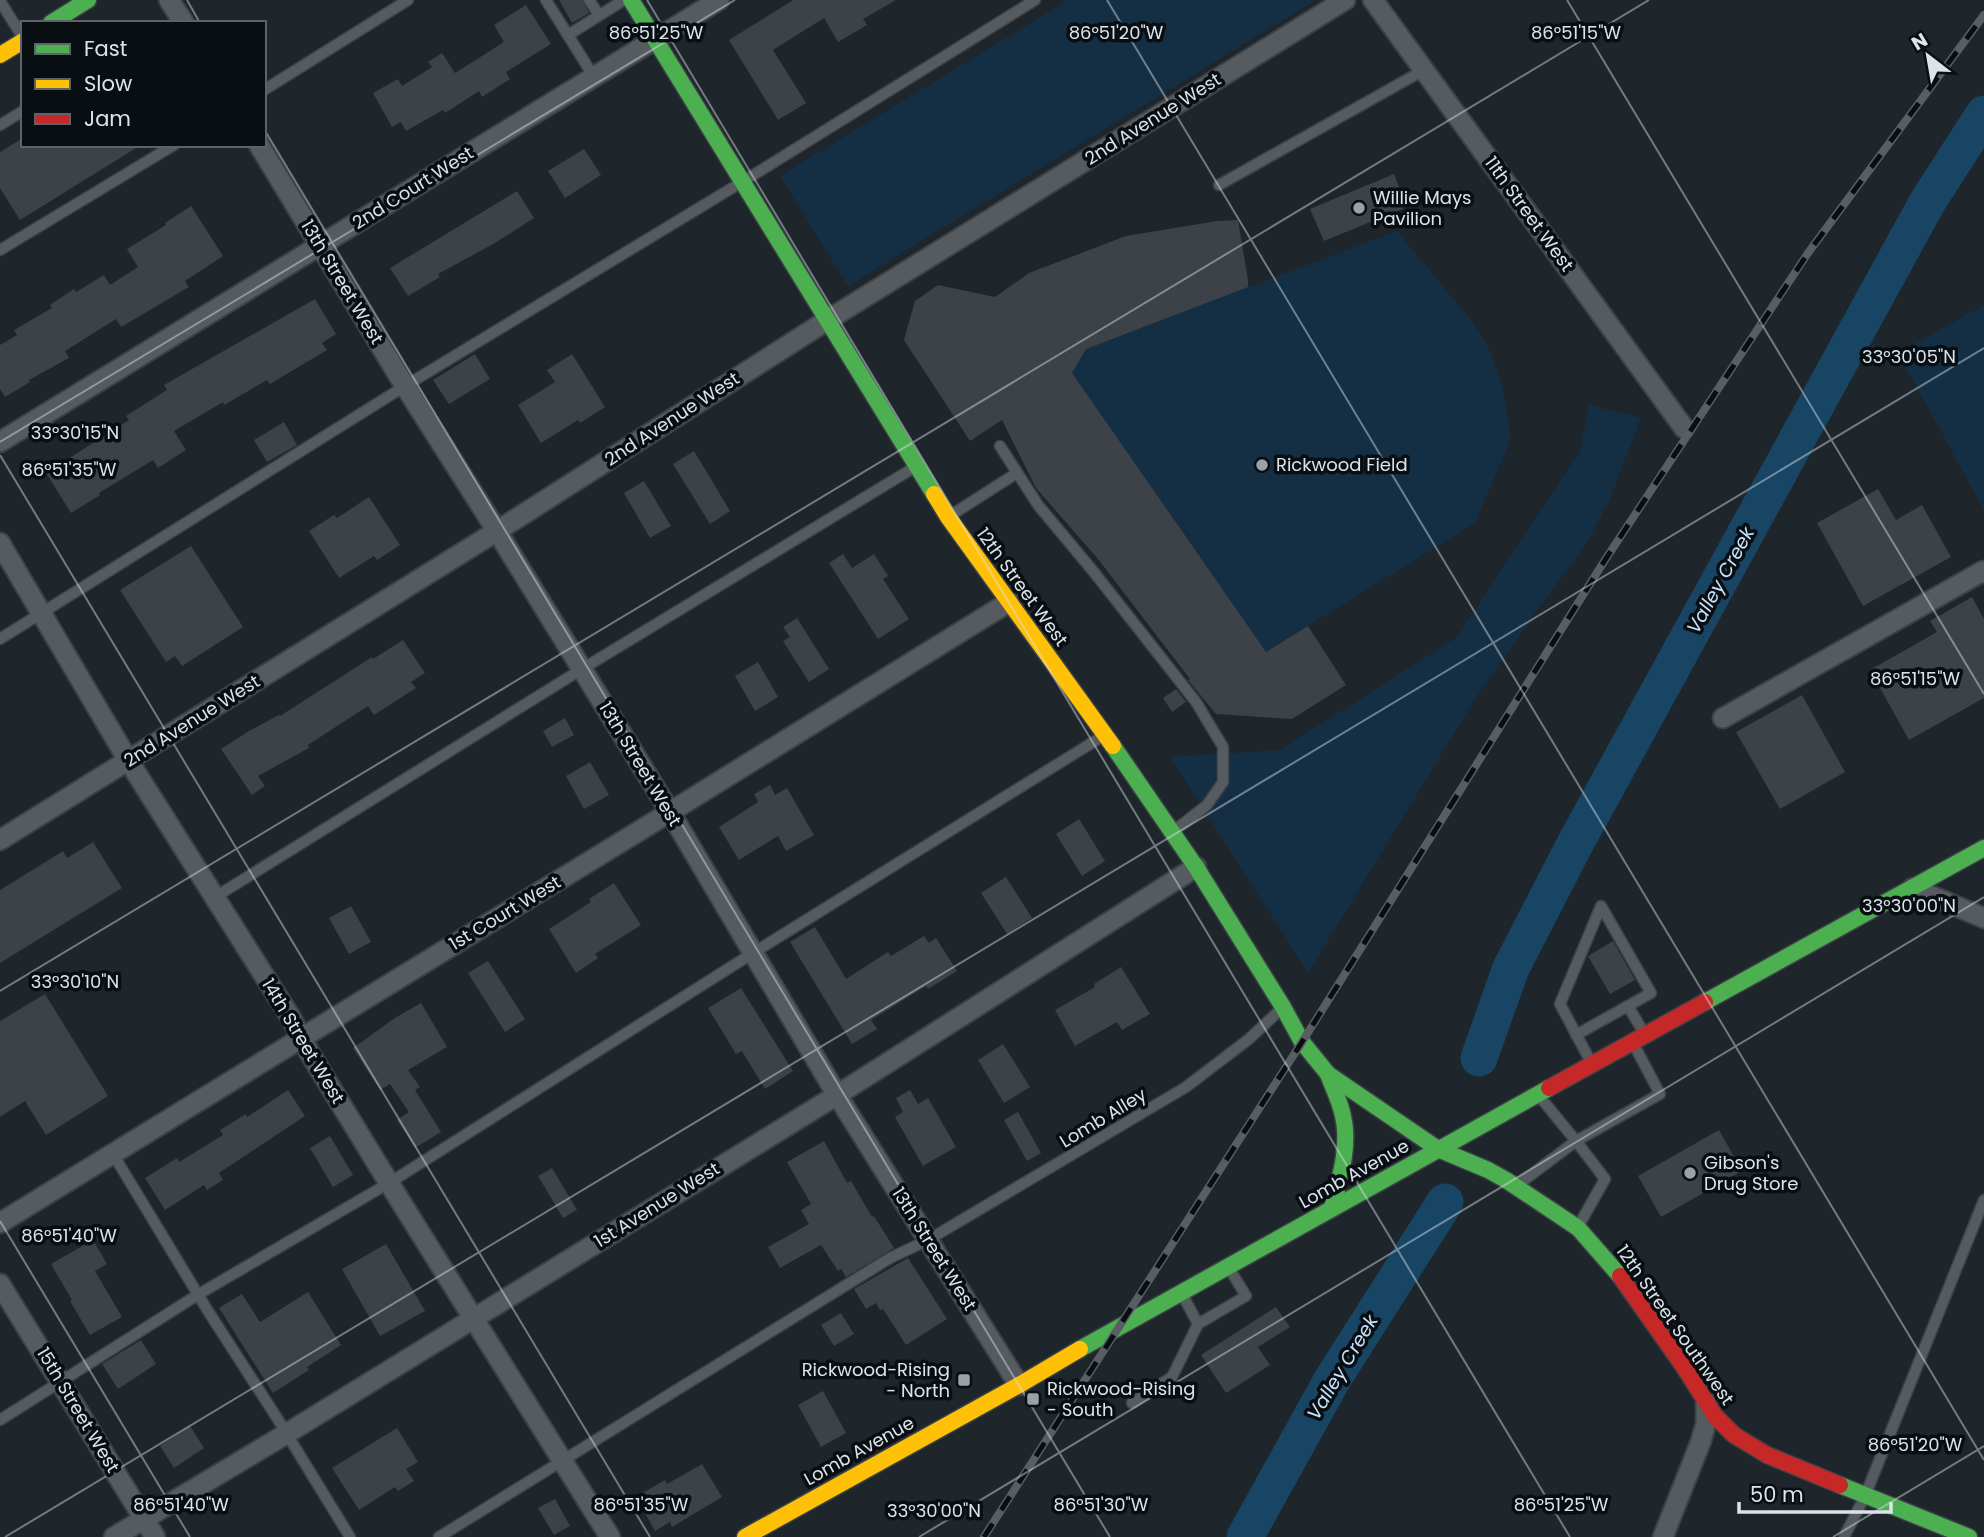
<svg xmlns="http://www.w3.org/2000/svg" width="1984" height="1537" font-family="Poppins,sans-serif">
<style>
.green{fill:#142f44}
.lines{fill:none;stroke-linecap:round;stroke-linejoin:round}
.river{stroke:#194565;stroke-width:37}
.building{fill:#3c4247}
.lane-casing{stroke:#3b4146;stroke-width:13}
.street-casing{stroke:#3b4146;stroke-width:23}
.fast-casing{stroke:#3b4146;stroke-width:19}
.slow-casing{stroke:#3b4146;stroke-width:19}
.jam-casing{stroke:#3b4146;stroke-width:19}
.lane{stroke:#555b5f;stroke-width:10}
.street{stroke:#555b5f;stroke-width:19}
.fast{stroke:#4caf50;stroke-width:16}
.slow{stroke:#ffc107;stroke-width:16}
.jam{stroke:#c62828;stroke-width:16}
.rail-casing{stroke:#5a5e62;stroke-width:8}
.rail{stroke:#090e12;stroke-width:5;stroke-dasharray:16;stroke-linecap:butt}
.ticks{fill:none;stroke:#dce4eb;stroke-width:2;stroke-opacity:0.45}
.poi-dot{fill:#9aa1a8;stroke:#090e12;stroke-width:2.5}
.labels{text-anchor:middle;stroke-width:7;stroke-linejoin:round;paint-order:stroke}
.street-label{font-size:18px;fill:#dce4eb;stroke:#090e12}
.poi-label{font-size:18px;fill:#dce4eb;stroke:#090e12;text-anchor:start}
.water-label{font-size:19px;font-style:italic;fill:#c7e2fa;stroke:#090e12}
.ticks-label{font-size:18px;text-anchor:middle;fill:#dce4eb;stroke:#090e12;stroke-width:7;stroke-linejoin:round;paint-order:stroke}
</style>
<rect width="100%" height="100%" fill="#1e252b"/>
<g class="green">
<path d="M1068,0H1316L848,286L780,176Z"/>
<path d="M1238,220L1249,287L1397,231L1472,321L1488,346L1503,387L1511,439L1475,523L1308,626L1346,685L1292,719L1216,714L1098,559L1036,488L978,370L963,366L998,423L970,441L904,340L915,301L938,285L995,297L1029,273L1126,236L1217,221Z"/>
<path d="M1984,305V510L1898,353Z"/>
<path d="M1589,405L1641,418L1610,499L1587,543L1536,612L1477,696L1308,973L1170,757L1280,750L1457,637L1580,451Z"/>
</g>
<g class="lines">
<g class="river">
<path d="M1479,1058L1511,968L1575,844L1928,201L1984,114"/>
<path d="M1245,1537L1332,1380L1445,1202"/>
</g>
</g>
<g class="building">
<path d="M559,0H582L589,13L572,23Z"/>
<path d="M793,0H896L863,19L867,25L838,42L824,18L773,50L806,103L778,120L729,40Z"/>
<path d="M526,5L551,44L506,72L510,79L482,97L479,91L445,113L443,110L406,131L401,122L392,127L373,93L398,79L402,86L432,67L428,62L442,53L455,73L504,42L494,25Z"/>
<path d="M23,138V145H141L20,220L0,188V152Z"/>
<path d="M584,149L601,175L565,198L548,171Z"/>
<path d="M1394,174L1407,207L1324,241L1310,209Z"/>
<path d="M517,191L534,218L495,243L438,274L440,277L408,296L390,268Z"/>
<path d="M191,206L223,256L185,281L189,287L121,327L116,319L65,351L69,358L29,380L30,382L5,397L0,389V345L17,335L14,330L52,308L50,305L74,289L76,292L104,275L110,285L138,267L127,249L166,225L165,223Z"/>
<path d="M1238,220L1248,280V287L1086,349L1072,373L1266,652L1308,626L1346,685L1292,719L1216,714L1188,680L1190,679L1098,559L1036,488L1002,420L970,441L904,340L915,301L938,285L995,297L1029,273L1126,236L1217,221Z"/>
<path d="M315,299L336,334L322,343L327,350L270,384L267,380L224,405L223,402L174,431L186,450L158,468L153,460L99,493L100,495L71,513L46,473L129,420L126,416L167,390L164,385Z"/>
<path d="M475,354L490,379L449,404L433,380Z"/>
<path d="M572,354L605,407L580,423L578,420L541,443L518,405L555,382L547,370Z"/>
<path d="M284,422L297,445L267,462L254,440Z"/>
<path d="M694,451L730,511L710,524L673,464Z"/>
<path d="M644,481L671,526L650,538L624,493Z"/>
<path d="M1878,489L1896,520L1922,505L1951,557L1863,606L1817,523Z"/>
<path d="M369,497L400,545L377,560L374,556L339,578L309,531L334,515L337,518Z"/>
<path d="M191,546L243,627L182,666L175,656L166,662L120,590Z"/>
<path d="M843,554L852,568L874,554L888,576L883,579L909,619L878,639L829,563Z"/>
<path d="M1972,597L1984,619V698L1909,740L1870,670L1937,632L1930,621Z"/>
<path d="M797,618L829,669L809,682L783,641L790,637L783,627Z"/>
<path d="M403,640L425,673L411,682L416,688L374,715L368,706L308,745L309,748L258,776L265,786L252,795L221,749L249,731L279,715L280,716L372,657L373,659Z"/>
<path d="M758,662L778,697L755,711L735,676Z"/>
<path d="M1176,689L1186,702L1172,712L1163,698Z"/>
<path d="M1802,695L1845,772L1780,809L1736,732Z"/>
<path d="M565,718L574,735L552,747L543,731Z"/>
<path d="M590,762L609,795L584,809L566,776Z"/>
<path d="M770,785L775,795L787,788L814,835L786,851L778,836L739,860L719,827L758,802L754,794Z"/>
<path d="M1079,819L1105,861L1082,876L1056,834Z"/>
<path d="M93,842L122,888L0,963V890L63,851L67,858Z"/>
<path d="M1006,877L1032,918L1007,934L981,893Z"/>
<path d="M614,883L641,925L595,954L598,958L576,973L549,929L591,902L589,899Z"/>
<path d="M351,906L371,942L349,954L329,918Z"/>
<path d="M815,927L846,979L888,952L891,956L924,936L929,943L936,938L957,971L928,989L926,986L871,1020L877,1029L852,1044L790,942Z"/>
<path d="M1613,941L1635,980L1610,994L1588,956Z"/>
<path d="M488,961L525,1019L505,1032L468,973Z"/>
<path d="M1121,967L1150,1014L1122,1030L1117,1022L1075,1046L1055,1010L1095,987L1094,984Z"/>
<path d="M741,988L793,1071L765,1089L742,1051L736,1054L708,1008Z"/>
<path d="M45,994L108,1096L46,1135L25,1101L0,1117V1021Z"/>
<path d="M421,1003L447,1047L408,1070L420,1087L415,1090L441,1132L415,1148L397,1120L409,1112L390,1084L380,1090L353,1048L395,1018Z"/>
<path d="M1003,1044L1030,1087L1004,1103L978,1060Z"/>
<path d="M288,1090L305,1116L219,1173L223,1180L207,1190L204,1185L165,1210L145,1178L177,1158L179,1162L223,1135L220,1130L246,1114L247,1117Z"/>
<path d="M910,1090L918,1104L928,1098L956,1147L923,1166L895,1117L903,1112L896,1098Z"/>
<path d="M1018,1112L1041,1153L1027,1161L1004,1120Z"/>
<path d="M1719,1130L1742,1171L1661,1217L1638,1176Z"/>
<path d="M330,1136L353,1175L333,1187L310,1148Z"/>
<path d="M824,1141L847,1183L851,1181L872,1217L874,1216L894,1248L846,1277L841,1269L838,1271L821,1245L780,1268L768,1247L809,1224L801,1210L811,1204L787,1162Z"/>
<path d="M552,1168L577,1210L563,1218L538,1176Z"/>
<path d="M93,1240L107,1264L95,1271L122,1317L90,1335L70,1301L72,1300L51,1264Z"/>
<path d="M386,1244L425,1311L380,1336L342,1269Z"/>
<path d="M908,1258L947,1319L906,1345L883,1309L880,1310L876,1303L866,1309L854,1289Z"/>
<path d="M308,1292L341,1345L307,1367L309,1370L273,1393L219,1308L242,1294L260,1322Z"/>
<path d="M1276,1307L1290,1327L1258,1347L1270,1365L1226,1393L1201,1355Z"/>
<path d="M841,1313L854,1334L834,1346L821,1325Z"/>
<path d="M141,1340L156,1364L118,1389L102,1364Z"/>
<path d="M823,1391L846,1433L821,1447L798,1405Z"/>
<path d="M190,1426L204,1448L174,1468L160,1446Z"/>
<path d="M397,1428L418,1462L406,1469L414,1481L398,1491L395,1487L359,1510L332,1468Z"/>
<path d="M702,1464L722,1497L672,1527L670,1522L655,1531L636,1497L665,1480L667,1484Z"/>
<path d="M555,1499L570,1526L554,1535L538,1508Z"/>
</g>
<g class="lines">
<g class="lane-casing">
<g id="lane">
<path d="M546,0L594,77"/>
<path d="M589,0L599,15"/>
<path d="M0,1L22,36"/>
<path d="M568,35L624,0"/>
<path d="M264,90L408,0"/>
<path d="M0,125L23,111"/>
<path d="M1219,185L1424,70"/>
<path d="M0,250L174,145"/>
<path d="M1000,446L1038,505L1093,571L1196,702L1223,747V782L1207,805L1175,830"/>
<path d="M948,517L1017,473"/>
<path d="M0,639L405,386L742,182L1035,0"/>
<path d="M215,897L582,669L915,467"/>
<path d="M1628,1006L1644,1033"/>
<path d="M1576,1035L1651,993L1601,906L1560,1004L1592,1064"/>
<path d="M113,1154L208,1311L277,1418L350,1537"/>
<path d="M1519,1184L1576,1141L1540,1097"/>
<path d="M1579,1225L1605,1179L1576,1141L1660,1094L1633,1043"/>
<path d="M1198,1324L1246,1296L1229,1268"/>
<path d="M1132,1403L1172,1377L1198,1324L1181,1292"/>
<path d="M0,1420L199,1294L389,1183L753,953L1103,736"/>
<path d="M439,1537L890,1258L928,1240L1186,1087L1249,1039L1280,1010"/>
<path d="M1844,1537L1865,1496L1984,1200"/>
</g>
</g>
<g class="street-casing">
<g id="street">
<path d="M169,0L184,23"/>
<path d="M1373,0L1684,428"/>
<path d="M259,145L405,386L497,531L670,812L837,1095L1019,1385"/>
<path d="M0,442L719,0"/>
<path d="M0,543L128,760L291,1018L309,1052L389,1183L610,1537"/>
<path d="M1723,718L1983,571L1984,573"/>
<path d="M0,840L497,531L826,321L1345,0"/>
<path d="M1913,888L1984,918"/>
<path d="M0,1223L670,812L1009,602"/>
<path d="M0,1284L155,1537"/>
<path d="M114,1537L286,1434L837,1095L1196,867"/>
<path d="M1663,1537L1701,1441L1706,1423V1402"/>
</g>
</g>
<g class="fast-casing">
<g id="fast">
<path d="M631,0L934,494"/>
<path d="M51,23L88,0"/>
<path d="M1113,746L1196,867L1283,1007L1302,1042L1328,1074L1438,1149L1488,1170L1506,1180L1578,1228L1620,1276"/>
<path d="M1705,1002L1984,848"/>
<path d="M1328,1074C1333,1088 1340,1101 1343,1116C1350,1146 1340,1178 1332,1208"/>
<path d="M1080,1349L1549,1088"/>
<path d="M1840,1485L1969,1537"/>
</g>
</g>
<g class="slow-casing">
<g id="slow">
<path d="M0,55L23,41"/>
<path d="M934,494L948,517L1113,746"/>
<path d="M745,1537L1019,1385L1080,1349"/>
</g>
</g>
<g class="jam-casing">
<g id="jam">
<path d="M1549,1088L1705,1002"/>
<path d="M1620,1276L1684,1367L1715,1416L1734,1435L1767,1455L1840,1485"/>
</g>
</g>
<use href="#lane" class="lane"/>
<use href="#street" class="street"/>
<use href="#fast" class="fast"/>
<use href="#slow" class="slow"/>
<use href="#jam" class="jam"/>
<g class="rail-casing">
<path id="rail" d="M984,1537L1302,1042L1605,560L1808,253L1984,15"/>
</g>
<use href="#rail" class="rail"/>
</g>
<path class="ticks" d="M187,0L200,23M647,0L1570,1537M1107,0L1984,1460M1567,0L1984,694M264,129L1110,1537M0,442L735,0M0,455L650,1537M0,991L1649,0M0,1221L190,1537M5,1537L1984,348M919,1537L1984,897M1833,1537L1984,1446"/>
<g class="poi-dot">
<circle cx="1359" cy="208" r="7"/>
<circle cx="1262" cy="465" r="7"/>
<circle cx="1690" cy="1173" r="7"/>
<rect x="957" y="1373" width="14" height="14" rx="3.5"/>
<rect x="1026" y="1392" width="14" height="14" rx="3.5"/>
</g>
<g class="labels">
<g class="street-label">
<text transform="translate(1153 119) rotate(-32)" y="6">2nd Avenue West</text>
<text transform="translate(413 188) rotate(-32)" y="6">2nd Court West</text>
<text transform="translate(1529 214) rotate(54)" y="6">11th Street West</text>
<text transform="translate(342 282) rotate(59)" y="6">13th Street West</text>
<text transform="translate(672 419) rotate(-33)" y="6">2nd Avenue West</text>
<text transform="translate(1022 587) rotate(54)" y="6">12th Street West</text>
<text transform="translate(192 721) rotate(-32)" y="6">2nd Avenue West</text>
<text transform="translate(640 764) rotate(59)" y="6">13th Street West</text>
<text transform="translate(505 913) rotate(-31)" y="6">1st Court West</text>
<text transform="translate(303 1041) rotate(59)" y="6">14th Street West</text>
<text transform="translate(1103 1118) rotate(-31)" y="6">Lomb Alley</text>
<text transform="translate(1354 1174) rotate(-29)" y="6">Lomb Avenue</text>
<text transform="translate(657 1205) rotate(-32)" y="6">1st Avenue West</text>
<text transform="translate(934 1249) rotate(58)" y="6">13th Street West</text>
<text transform="translate(1675 1325) rotate(55)" y="6">12th Street Southwest</text>
<text transform="translate(78 1410) rotate(59)" y="6">15th Street West</text>
<text transform="translate(859 1451) rotate(-29)" y="6">Lomb Avenue</text>
</g>
<g class="poi-label">
<text x="1373" y="204">Willie Mays<tspan x="1373" dy="21">Pavilion</tspan></text>
<text x="1276" y="471">Rickwood Field</text>
<text x="1704" y="1169">Gibson's<tspan x="1704" dy="21">Drug Store</tspan></text>
<text x="950" y="1376" text-anchor="end">Rickwood-Rising<tspan x="950" dy="21">- North</tspan></text>
<text x="1047" y="1395">Rickwood-Rising<tspan x="1047" dy="21">- South</tspan></text>
</g>
<g class="water-label">
<text transform="translate(1720 580) rotate(-61)" y="7">Valley Creek</text>
<text transform="translate(1342 1367) rotate(-59)" y="7">Valley Creek</text>
</g>
</g>
<g class="ticks-label">
<text x="656" y="39">86°51'25"W</text>
<text x="1116" y="39">86°51'20"W</text>
<text x="1576" y="39">86°51'15"W</text>
<text x="1909" y="363">33°30'05"N</text>
<text x="75" y="439">33°30'15"N</text>
<text x="69" y="476">86°51'35"W</text>
<text x="1915" y="685">86°51'15"W</text>
<text x="1909" y="912">33°30'00"N</text>
<text x="75" y="988">33°30'10"N</text>
<text x="69" y="1242">86°51'40"W</text>
<text x="1915" y="1451">86°51'20"W</text>
<text x="181" y="1511">86°51'40"W</text>
<text x="641" y="1511">86°51'35"W</text>
<text x="1101" y="1511">86°51'30"W</text>
<text x="1561" y="1511">86°51'25"W</text>
<text x="934" y="1517">33°30'00"N</text>
</g>
<rect x="21" y="21" width="245" height="126" fill="#090e12" stroke="#5d6469" stroke-width="2"/>
<rect x="35" y="44" width="35" height="10" fill="#4caf50" stroke="#5d6469" stroke-width="2"/>
<text x="84" y="56" font-size="21" fill="#dce4eb">Fast</text>
<rect x="35" y="79" width="35" height="10" fill="#ffc107" stroke="#5d6469" stroke-width="2"/>
<text x="84" y="91" font-size="21" fill="#dce4eb">Slow</text>
<rect x="35" y="114" width="35" height="10" fill="#c62828" stroke="#5d6469" stroke-width="2"/>
<text x="84" y="126" font-size="21" fill="#dce4eb">Jam</text>
<g transform="translate(1928 56) rotate(329)" stroke="#090e12" stroke-width="5" paint-order="stroke">
<path d="M0-5L12 26L0 18L-12 26Z" fill="#dce4eb"/>
<text y="-10" font-size="19" font-weight="bold" text-anchor="middle" fill="#dce4eb">N</text>
</g>
<path d="M1739 1502v10h152v-10" fill="none" stroke="#dce4eb" stroke-width="3.5"/>
<text x="1750" y="1502" font-size="21" fill="#dce4eb" stroke="#090e12" stroke-width="5" paint-order="stroke">50 m</text>
</svg>
